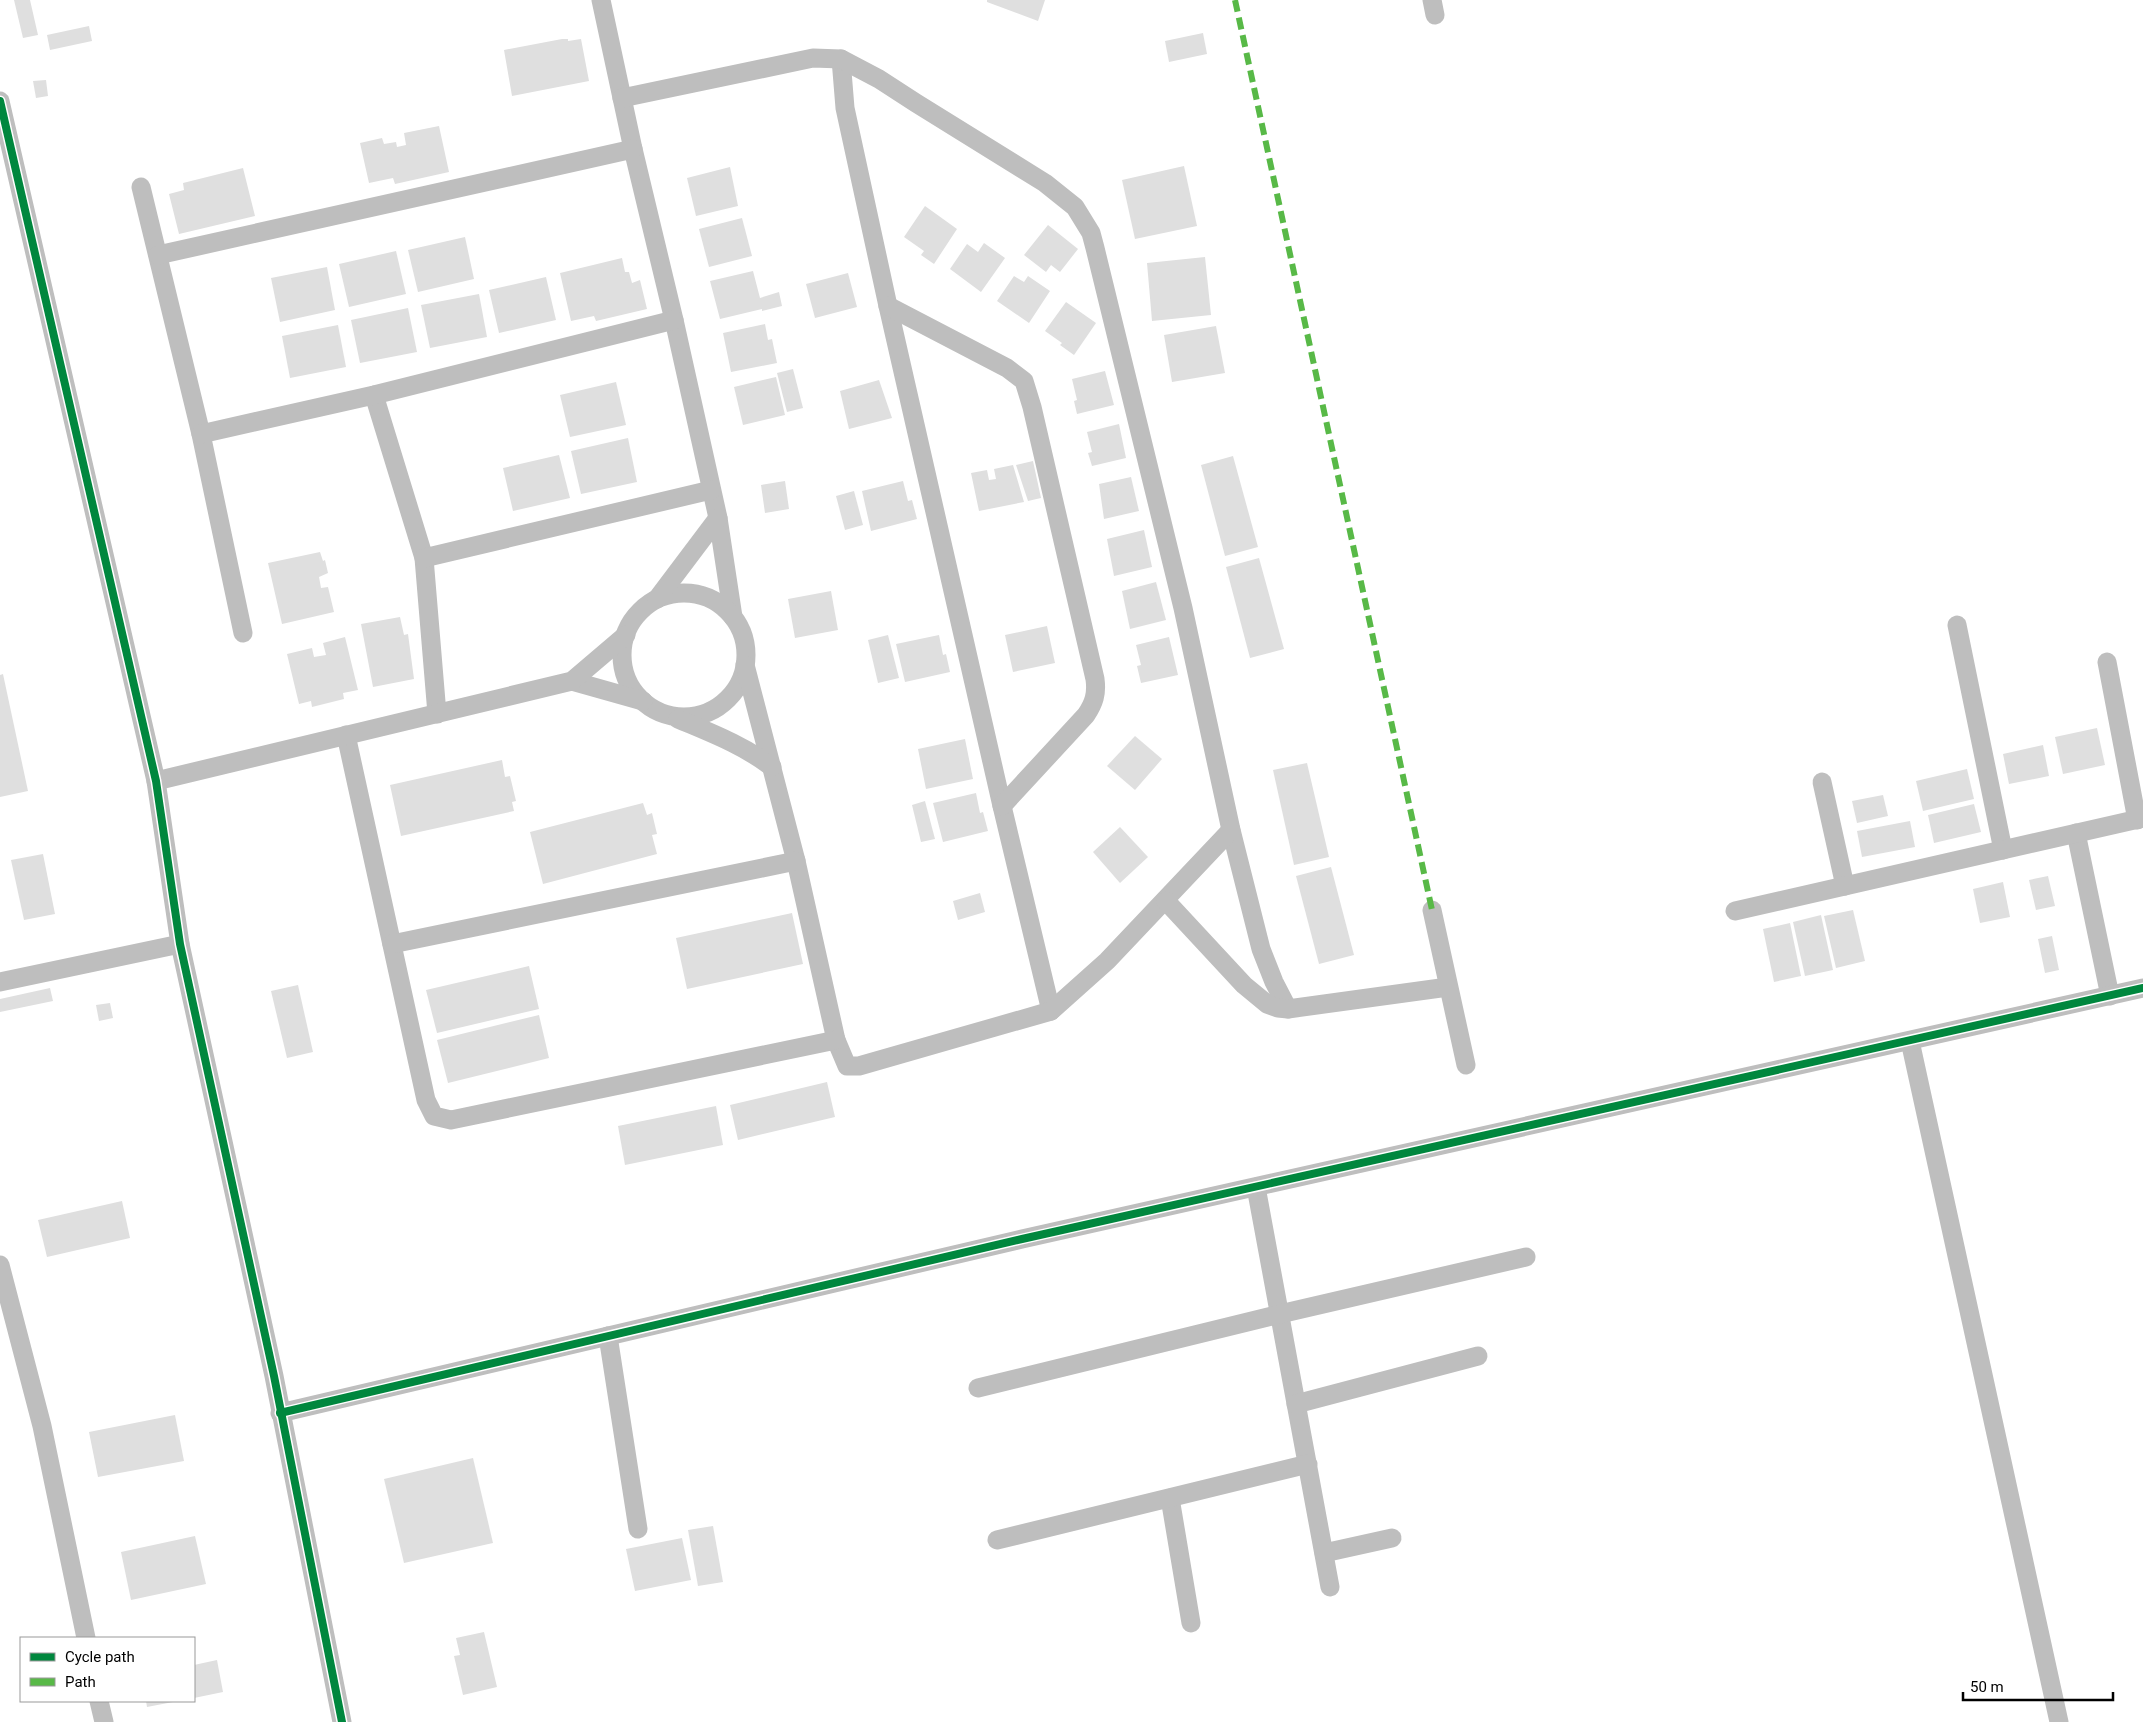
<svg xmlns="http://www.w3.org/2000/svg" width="2143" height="1722" font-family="Roboto,sans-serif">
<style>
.building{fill:#dfdfdf}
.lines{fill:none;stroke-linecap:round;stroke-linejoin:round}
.minor{stroke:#bebebe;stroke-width:19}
.quiet{stroke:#58b947;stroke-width:6;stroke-dasharray:12 6;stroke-linecap:butt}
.cycleway-casing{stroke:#fff;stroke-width:11}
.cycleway{stroke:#00873e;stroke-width:8}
</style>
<rect width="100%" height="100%" fill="#fff"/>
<g class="building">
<path d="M14,0H30L38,35L23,38Z"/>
<path d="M987,0H1045L1038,21L987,2Z"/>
<path d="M89,26L92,41L50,50L47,35Z"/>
<path d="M1203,33L1207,54L1169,62L1165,41Z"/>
<path d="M562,39H568V41L581,39L589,81L512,96L504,50Z"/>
<path d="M46,80L48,96L36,98L33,81Z"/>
<path d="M439,126L449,172L395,184L393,178L369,183L360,143L382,138L384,144L396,142L397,147L406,145L404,133Z"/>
<path d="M1184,166L1197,226L1135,239L1122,180Z"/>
<path d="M730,167L738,206L696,216L687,178Z"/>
<path d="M243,168L255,216L179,234L169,194L184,190L183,183Z"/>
<path d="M925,206L957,229L934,264L921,255L924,251L904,237Z"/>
<path d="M742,218L752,256L709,267L699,229Z"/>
<path d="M1048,225L1078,249L1060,272L1051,265L1046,272L1024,255Z"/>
<path d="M465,237L474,279L418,292L408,250Z"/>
<path d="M984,243L1005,258L981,292L950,269L967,244L978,252Z"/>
<path d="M396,251L406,294L349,307L339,264Z"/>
<path d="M1205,257L1211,315L1152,321L1147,263Z"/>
<path d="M622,258L625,272H629L632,283L640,280L647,309L596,321L594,316L571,321L560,273Z"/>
<path d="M327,267L335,310L280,322L271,278Z"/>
<path d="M753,271L760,298L779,292L782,306L762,311V309L720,319L710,281Z"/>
<path d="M848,273L857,307L815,318L806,284Z"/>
<path d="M1014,276L1024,282L1028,276L1050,291L1029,323L997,301Z"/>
<path d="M546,277L556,320L499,333L489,290Z"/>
<path d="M479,294L487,337L430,348L421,305Z"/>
<path d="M1066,302L1096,323L1074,355L1060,345L1062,343L1045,331Z"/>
<path d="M408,308L417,352L360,363L351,320Z"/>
<path d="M765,324L768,340L772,339L777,363L731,372L723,333Z"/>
<path d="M338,325L346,367L290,378L282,336Z"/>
<path d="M1216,326L1225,373L1172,382L1164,335Z"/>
<path d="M793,369L803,408L787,412L777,373Z"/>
<path d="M1105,371L1114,405L1077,414L1074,401L1077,400L1072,379Z"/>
<path d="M776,377L785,415L743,425L734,387Z"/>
<path d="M879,380L892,418L849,429L840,391Z"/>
<path d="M616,382L626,425L570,437L560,395Z"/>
<path d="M1119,424L1126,458L1092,466L1088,453L1092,452L1087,432Z"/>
<path d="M628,438L637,482L581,494L571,451Z"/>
<path d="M559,455L570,498L513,511L503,468Z"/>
<path d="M1233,456L1258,547L1225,556L1201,465Z"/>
<path d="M1033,461L1041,498L1028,501L1016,465Z"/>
<path d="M1013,465L1024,502L979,511L971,473L987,470L989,480L996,479L994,469Z"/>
<path d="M1131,477L1139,511L1104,519L1099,484Z"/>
<path d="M785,481L789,509L765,513L761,485Z"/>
<path d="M903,481L908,501L912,500L917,519L871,531L862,491Z"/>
<path d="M854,491L863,525L845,530L836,496Z"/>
<path d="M1144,530L1152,567L1114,576L1107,539Z"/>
<path d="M320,552L323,561L325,560L328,573L319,577L321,588L328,587L334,612L282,624L268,563Z"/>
<path d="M1259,558L1284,649L1250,658L1226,567Z"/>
<path d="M1156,582L1166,620L1130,629L1122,591Z"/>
<path d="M831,591L838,630L795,638L788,599Z"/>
<path d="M400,617L404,635L408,634L414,679L373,687L361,624Z"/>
<path d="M1047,626L1055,663L1013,672L1005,635Z"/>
<path d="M888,635L899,678L878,683L868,640Z"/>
<path d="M939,635L943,655L946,654L950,672L905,682L896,644Z"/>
<path d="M345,637L358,690L343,693L344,699L312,707L311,701L299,704L287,654L312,648L314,657L326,655L323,643Z"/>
<path d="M1169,637L1178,675L1141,683L1137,666L1141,665L1136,645Z"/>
<path d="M3,674L28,791L0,797V675Z"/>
<path d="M2097,728L2105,765L2063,774L2055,737Z"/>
<path d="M1135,736L1162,759L1135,790L1107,766Z"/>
<path d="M965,739L973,779L926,789L918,749Z"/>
<path d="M2043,745L2049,776L2009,784L2003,754Z"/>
<path d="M502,760L505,777L510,776L516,801L512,802L514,811L401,836L390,785Z"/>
<path d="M1307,763L1329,857L1294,865L1273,770Z"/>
<path d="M1967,769L1974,799L1923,811L1916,781Z"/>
<path d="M976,793L980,813L983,812L988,831L943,842L933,803Z"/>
<path d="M1883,795L1888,816L1857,823L1852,801Z"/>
<path d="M925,801L935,839L921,842L912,805Z"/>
<path d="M643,803L647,815L652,813L657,834L652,835L657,854L543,884L530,832Z"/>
<path d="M1974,804L1981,832L1934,843L1928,815Z"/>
<path d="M1910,821L1915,847L1862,857L1857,831Z"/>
<path d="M1120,827L1148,857L1120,883L1093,852Z"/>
<path d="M43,854L55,914L24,920L11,860Z"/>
<path d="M1331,867L1354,955L1319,964L1296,876Z"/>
<path d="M2048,876L2055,906L2036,910L2029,880Z"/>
<path d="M2003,882L2010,917L1980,923L1973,889Z"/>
<path d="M980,893L985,912L958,920L953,901Z"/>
<path d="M1853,910L1865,961L1836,968L1824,916Z"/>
<path d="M792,913L803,964L687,989L676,938Z"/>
<path d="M1821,915L1833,970L1805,976L1793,922Z"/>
<path d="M1790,923L1801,976L1774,982L1763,929Z"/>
<path d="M2052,936L2059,970L2045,973L2038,939Z"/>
<path d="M529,966L539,1009L437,1033L426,990Z"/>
<path d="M298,985L313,1052L287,1058L271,991Z"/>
<path d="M50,988L53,1001L0,1012V999Z"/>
<path d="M110,1003L113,1018L99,1021L96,1005Z"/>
<path d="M539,1015L549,1058L448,1083L437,1040Z"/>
<path d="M827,1082L835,1117L738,1140L730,1105Z"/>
<path d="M716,1106L723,1145L625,1165L618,1126Z"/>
<path d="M122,1201L130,1238L47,1257L38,1220Z"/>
<path d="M175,1415L184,1461L98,1477L89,1432Z"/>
<path d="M473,1458L493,1543L404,1563L384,1479Z"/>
<path d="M713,1526L723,1582L698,1586L688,1530Z"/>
<path d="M195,1536L206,1584L131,1600L121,1552Z"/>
<path d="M682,1538L691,1580L635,1591L626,1549Z"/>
<path d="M484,1632L497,1687L463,1695L454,1656L460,1655L456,1638Z"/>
<path d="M217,1660L223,1692L194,1698V1665Z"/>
<path d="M146,1701H173V1702L147,1707Z"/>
</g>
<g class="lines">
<g class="minor">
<path d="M601,0L633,149L674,320L718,518L733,617"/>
<path d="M1432,0L1435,15"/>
<path d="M841,59L845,108L888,306L1002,806L1051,1011"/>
<path d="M622,98L813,58L841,59L879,79L916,103L1045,183L1075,207L1091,233L1095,248L1183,608L1231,830L1261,949L1274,982L1288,1009"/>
<path d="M0,101L156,781L180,944L274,1376L342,1722"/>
<path d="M141,187L201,434L243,633"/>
<path d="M158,255L633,149"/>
<path d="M888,306L1007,368L1024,381L1032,407L1095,679C1097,694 1094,703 1086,715L1002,806"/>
<path d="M374,395L424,558L437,714"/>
<path d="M201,434L374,395L674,320"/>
<path d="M424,558L711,490"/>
<circle cx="684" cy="655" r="62"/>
<path d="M657,599L718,518"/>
<path d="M1957,625L2003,850"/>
<path d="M2107,662L2137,820"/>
<path d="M745,665L796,861L836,1040L847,1066H859L1051,1011L1107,961L1231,830"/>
<path d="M572,681L643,701"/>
<path d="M678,719C711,733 743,745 772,767"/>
<path d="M346,735L426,1100L434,1116L451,1120L836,1040"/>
<path d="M156,781L572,681L626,635"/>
<path d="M1822,782L1845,886"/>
<path d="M2076,833L2110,996"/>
<path d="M1166,901L1244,985L1267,1004L1278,1008L1288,1009L1448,987"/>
<path d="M1432,910L1466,1065"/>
<path d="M1735,911L2143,818"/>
<path d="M392,944L796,861"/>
<path d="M0,982L180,944"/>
<path d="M1910,1041L2059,1722"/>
<path d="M1256,1187L1330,1587"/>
<path d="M0,1265L42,1426L86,1638"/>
<path d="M608,1336L638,1529"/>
<path d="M978,1388L1280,1314L1526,1257"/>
<path d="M1296,1404L1478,1356"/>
<path d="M280,1413L1022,1239L2143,988"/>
<path d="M1170,1498L1191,1623"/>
<path d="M997,1540L1308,1464"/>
<path d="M1324,1553L1392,1538"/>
<path d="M99,1701L104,1722"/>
</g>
<path class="quiet" d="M1235,0L1432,910"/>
<g class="cycleway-casing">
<g id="cycleway">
<path d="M0,101L156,781L180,944L274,1376L342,1722"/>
<path d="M280,1413L1022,1239L2143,988"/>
</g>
</g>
<use href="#cycleway" class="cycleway"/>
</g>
<rect x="20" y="1637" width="175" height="65" fill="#ffffff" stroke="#999999"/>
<rect x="30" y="1653" width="25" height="8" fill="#00873e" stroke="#999999"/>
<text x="65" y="1662" font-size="15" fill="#000000">Cycle path</text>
<rect x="30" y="1678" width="25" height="8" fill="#58b947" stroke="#999999"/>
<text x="65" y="1687" font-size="15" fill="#000000">Path</text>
<path d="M1963 1692v8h150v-8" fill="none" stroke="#000000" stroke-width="2.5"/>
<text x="1970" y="1692" font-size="15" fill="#000000" stroke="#ffffff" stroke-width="4" paint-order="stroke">50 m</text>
</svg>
